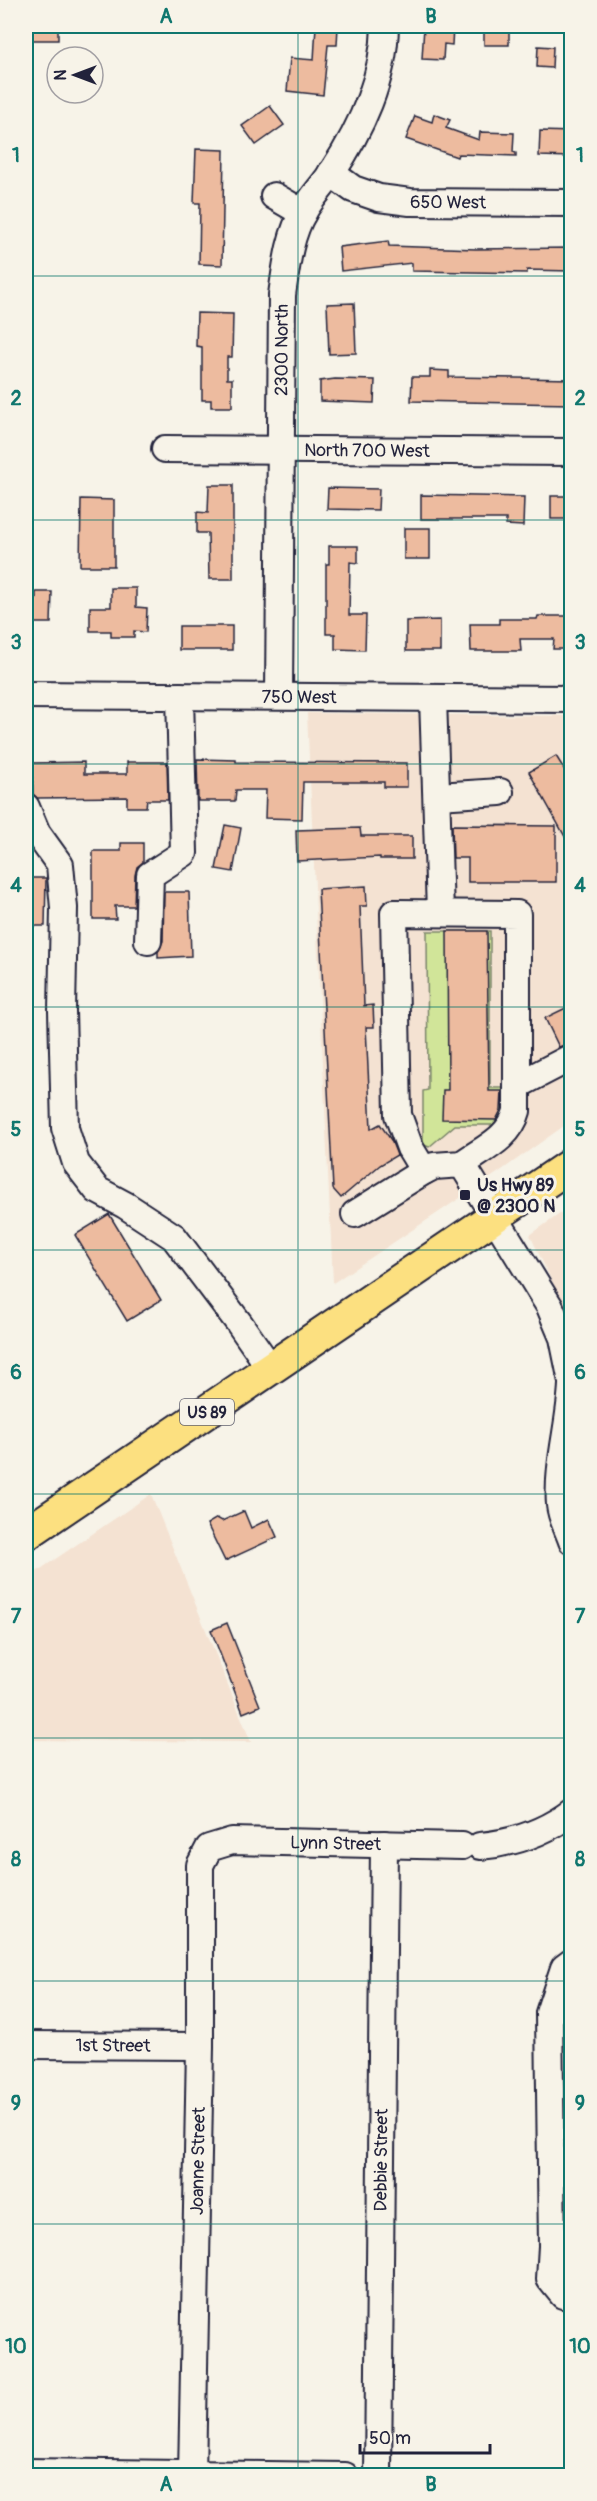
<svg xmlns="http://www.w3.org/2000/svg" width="597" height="2501" font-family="Pangolin,sans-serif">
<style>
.built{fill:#f4e2d2}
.green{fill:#d1e599;stroke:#7a846a;stroke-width:1.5}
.building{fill:#edbb9f;stroke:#22223b;stroke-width:1.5}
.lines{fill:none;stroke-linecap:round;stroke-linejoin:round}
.minor-casing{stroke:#22223b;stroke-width:30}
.major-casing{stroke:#22223b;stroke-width:36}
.minor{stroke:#f7f3e8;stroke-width:26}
.major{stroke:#fce080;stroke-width:32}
.grid{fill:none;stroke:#0f766e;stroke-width:1.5;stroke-opacity:0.55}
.poi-dot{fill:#22223b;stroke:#f7f3e8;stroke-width:2}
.labels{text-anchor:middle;stroke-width:6;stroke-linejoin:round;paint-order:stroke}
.shield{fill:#f7f3e8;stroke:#62616f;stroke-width:1.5}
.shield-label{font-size:16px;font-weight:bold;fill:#22223b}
.street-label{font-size:18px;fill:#22223b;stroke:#f7f3e8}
.poi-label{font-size:18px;font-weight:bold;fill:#22223b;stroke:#f7f3e8;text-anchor:start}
.neatline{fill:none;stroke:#0f766e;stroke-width:2}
.grid-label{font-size:20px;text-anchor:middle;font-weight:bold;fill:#0f766e}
</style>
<rect width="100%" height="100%" fill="#f7f3e8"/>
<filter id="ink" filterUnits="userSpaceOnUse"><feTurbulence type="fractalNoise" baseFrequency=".0167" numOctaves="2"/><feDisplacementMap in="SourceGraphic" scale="12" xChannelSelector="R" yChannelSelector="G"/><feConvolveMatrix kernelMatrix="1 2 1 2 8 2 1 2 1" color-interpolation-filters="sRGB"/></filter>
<g filter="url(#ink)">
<g class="built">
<path d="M307,713L572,716L571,1121L499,1172L333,1283Z"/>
<path d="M571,1206V1335L561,1301L530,1235Z"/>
<path d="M151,1494L251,1742L26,1740V1579Z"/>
</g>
<path class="green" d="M427,931H490V1088H503V1125H455L429,1147L424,1145L423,1141V1091L428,1090Z"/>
<g class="building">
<rect x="26" y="26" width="32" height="14"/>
<path d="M316,26H338L337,45H328L323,95L287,91L290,58L314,60Z"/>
<path d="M424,26H453L452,45L444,44L443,60L422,59Z"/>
<rect x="484" y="26" width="25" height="19"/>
<path d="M538,46L553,47L552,68L537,67Z"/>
<path d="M270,106L284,125L256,145L242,126Z"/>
<path d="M434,114L450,120L446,128L479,140L480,132L514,133L513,152L516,153V156L458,154L457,157L406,139L415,116L432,122Z"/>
<path d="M540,131L572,132V157L539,156Z"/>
<path d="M196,149L224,150L222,265L199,264L200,203H194Z"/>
<path d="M388,241L389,246L476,249L572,248V271L527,270V273L412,271V263L341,271L339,247Z"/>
<path d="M354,303L356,353L329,354L327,304Z"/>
<path d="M197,313L233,314L232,357H227V379H232V407H211V400H202V347L196,346Z"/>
<path d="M430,370L449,371V377L572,379V404L411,401L412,377H430Z"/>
<path d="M335,379L375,380L374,403L320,401V381Z"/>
<path d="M209,485H233V579H209L208,533H197V512L208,513Z"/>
<path d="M328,488L379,489L378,510L327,509Z"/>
<path d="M421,495L524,497L523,526L506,525V519H421Z"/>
<rect x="551" y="496" width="21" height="23"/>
<path d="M81,499L114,500V566H80Z"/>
<rect x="404" y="528" width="26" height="31"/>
<path d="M329,546H358V563L350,562L349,615H366L365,650L335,649V634H326V564H329Z"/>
<path d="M111,588H136V607L147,608L146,632L134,631V637H111V631H90V607H111Z"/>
<path d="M36,592H52L51,623H26V597L36,598Z"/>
<path d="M538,616H572V649H553L554,639H520L521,651H471L470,624H499V619H537Z"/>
<path d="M440,620V651H406V621Z"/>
<rect x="179" y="626" width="53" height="24"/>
<path d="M556,756L572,782V849L529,772Z"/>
<path d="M197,759L236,760V762L407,763V787H384V782H303L302,819L265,818L266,790H236L235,801H198Z"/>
<path d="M84,762V774H127V762H167L168,800H147L146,807H127V797L37,798L33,794L32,763Z"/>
<path d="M225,825L241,828L233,872L216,869Z"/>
<path d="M452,825L556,826V882H468V858H453Z"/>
<path d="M360,828L361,836H412V859H380V857L297,861L296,830Z"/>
<path d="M121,843H143V862L137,867L135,875L134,906H115L116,919H93V851H121Z"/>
<path d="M26,878H46L45,926H26Z"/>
<path d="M366,886L367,906H360L364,1006L373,1005L374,1027H366L371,1129L380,1124L391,1140L397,1155L380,1165L341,1198L333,1189L318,889Z"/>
<path d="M164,892H189L191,956L158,958V952L163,941Z"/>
<path d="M447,931H487L489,1091H502L501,1110L496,1120L442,1119L443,1090H448Z"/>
<path d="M572,1005V1042L559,1047L545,1018Z"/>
<path d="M109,1214L161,1300L127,1321L75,1235Z"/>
<path d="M244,1511L251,1528L269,1519L277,1537L225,1561L207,1524L217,1518L222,1521Z"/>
<path d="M227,1623L260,1706L243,1713L211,1630Z"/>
</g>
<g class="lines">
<g class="minor-casing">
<g id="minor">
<path id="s1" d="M331,173L353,189L379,198L410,202L572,203"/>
<path d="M274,196L303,213"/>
<path id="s2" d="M165,449L572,452"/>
<path id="s3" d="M26,695L572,699"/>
<path id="s4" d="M279,696L282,295C286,268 289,236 304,211C311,198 322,187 331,174C361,129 384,80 385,26"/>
<path d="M433,698L440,912"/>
<path d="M438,796L500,792"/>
<path d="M26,807L37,833L60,865L64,908L62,1011L65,1128L76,1163L97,1190L125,1205L174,1237L239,1323L271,1369"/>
<path d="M148,941L150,875L184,853L180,696"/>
<path d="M518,1085L572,1057"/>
<path d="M462,1164C483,1149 510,1138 517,1111V914L394,913L398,1115L410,1148L424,1171L434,1166L462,1164L550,1307L563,1338L572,1382"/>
<path d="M355,1214L424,1171"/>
<path d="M572,1385C570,1425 557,1465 560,1505C561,1517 568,1529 572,1541"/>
<path d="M480,1846C515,1843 544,1833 572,1812"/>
<path d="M572,1962L564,1968L549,2013L552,2246L550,2279L563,2295L572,2296"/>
<path id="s5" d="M26,2045L200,2046"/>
<path d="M26,2472L345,2476"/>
<path id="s6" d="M192,2476L200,2046V1865L209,1848L232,1841L462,1846"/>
<path id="s7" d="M378,2476L384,1844"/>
</g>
</g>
<g class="major-casing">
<path id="major" d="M26,1534L572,1164"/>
</g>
<use href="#minor" class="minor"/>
<use href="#major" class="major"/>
</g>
</g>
<path class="grid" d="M298,26V2476M26,276H572M26,520H572M26,764H572M26,1007H572M26,1250H572M26,1494H572M26,1738H572M26,1981H572M26,2224H572"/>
<rect class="poi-dot" x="459" y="1189" width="12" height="12" rx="3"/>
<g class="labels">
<rect class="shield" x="180" y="1399" width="54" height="26" rx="4.5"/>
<g class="shield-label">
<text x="207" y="1418">US 89</text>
</g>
<g class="street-label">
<text dy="6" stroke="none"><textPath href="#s1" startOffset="124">650 West</textPath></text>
<text dy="6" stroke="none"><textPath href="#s4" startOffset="346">2300 North</textPath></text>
<text dy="6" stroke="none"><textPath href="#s2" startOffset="202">North 700 West</textPath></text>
<text dy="6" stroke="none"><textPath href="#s3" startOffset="273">750 West</textPath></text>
<text dy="6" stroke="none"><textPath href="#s6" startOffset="758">Lynn Street</textPath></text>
<text dy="6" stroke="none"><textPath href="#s5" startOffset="87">1st Street</textPath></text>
<text dy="6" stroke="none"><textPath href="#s7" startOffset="316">Debbie Street</textPath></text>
<text dy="6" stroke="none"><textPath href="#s6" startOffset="315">Joanne Street</textPath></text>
</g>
<g class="poi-label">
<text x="477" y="1191">Us Hwy 89<tspan x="477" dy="21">@ 2300 N</tspan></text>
</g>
</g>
<rect width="597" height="2501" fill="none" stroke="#f7f3e8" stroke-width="66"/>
<g transform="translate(75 75) rotate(270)"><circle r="28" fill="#f7f3e8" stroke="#a29fa3" stroke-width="1.5"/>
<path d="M0-4.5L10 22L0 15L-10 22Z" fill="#22223b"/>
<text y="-9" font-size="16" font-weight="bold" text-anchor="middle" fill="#22223b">N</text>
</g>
<path d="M360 2444v9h130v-9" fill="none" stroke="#22223b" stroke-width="3"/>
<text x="369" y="2444" font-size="18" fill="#22223b" stroke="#f7f3e8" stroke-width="4.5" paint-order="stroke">50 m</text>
<rect x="33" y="33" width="531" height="2435" class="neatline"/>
<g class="grid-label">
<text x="166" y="23">A</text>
<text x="431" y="23">B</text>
<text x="16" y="162">1</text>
<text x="580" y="162">1</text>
<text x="16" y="405">2</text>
<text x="580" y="405">2</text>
<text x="16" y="649">3</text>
<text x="580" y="649">3</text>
<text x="16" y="892">4</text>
<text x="580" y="892">4</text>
<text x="16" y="1136">5</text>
<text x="580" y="1136">5</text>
<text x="16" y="1379">6</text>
<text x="580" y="1379">6</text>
<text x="16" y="1623">7</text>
<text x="580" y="1623">7</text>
<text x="16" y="1866">8</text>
<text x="580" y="1866">8</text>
<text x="16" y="2110">9</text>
<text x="580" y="2110">9</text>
<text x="16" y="2353">10</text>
<text x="580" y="2353">10</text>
<text x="166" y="2491">A</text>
<text x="431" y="2491">B</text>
</g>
</svg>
